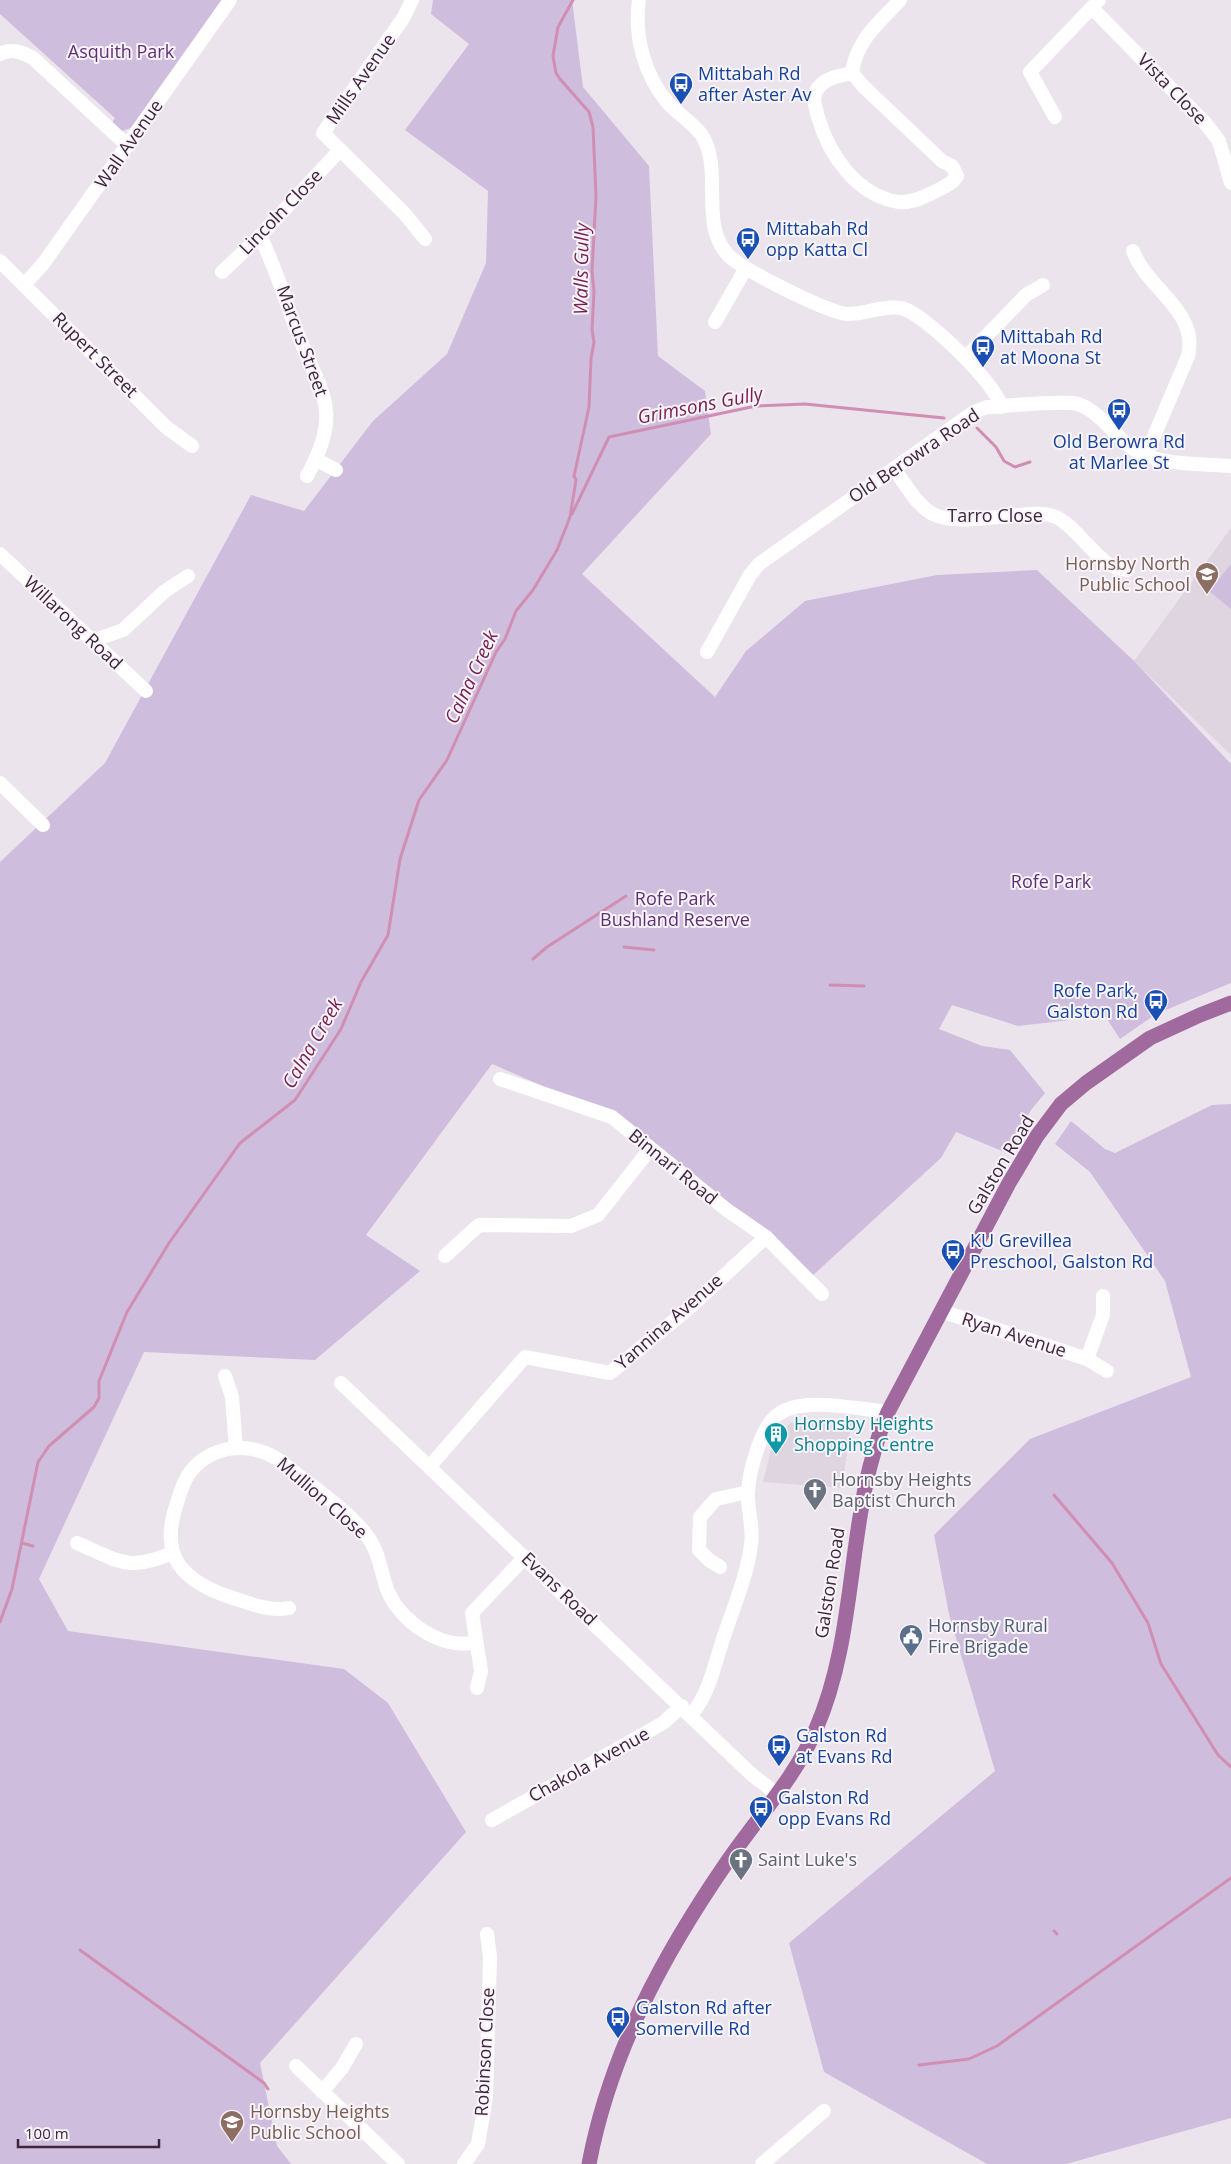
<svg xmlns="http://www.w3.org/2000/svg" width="1231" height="2164" font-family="'Open Sans',sans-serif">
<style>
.built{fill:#dfd5e1}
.green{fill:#cfbddd}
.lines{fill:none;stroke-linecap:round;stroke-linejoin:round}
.stream{stroke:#d08eb3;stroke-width:3}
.minor{stroke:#fff;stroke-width:14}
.major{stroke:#a16a9f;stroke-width:15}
.labels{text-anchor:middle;stroke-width:4;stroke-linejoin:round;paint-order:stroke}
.park-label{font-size:18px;fill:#5e2f74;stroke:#f8f4f9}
.transit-label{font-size:18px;fill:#164399;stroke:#f8f4f9;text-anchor:start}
.street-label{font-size:18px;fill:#3e243e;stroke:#f8f4f9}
.education-label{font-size:18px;fill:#785e54;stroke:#f8f4f9;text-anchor:end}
.culture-label{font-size:18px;fill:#0d838f;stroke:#f8f4f9;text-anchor:start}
.worship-label{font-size:18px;fill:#5b616d;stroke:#f8f4f9;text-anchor:start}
.service-label{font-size:18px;fill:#4e5e75;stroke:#f8f4f9;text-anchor:start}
.water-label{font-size:19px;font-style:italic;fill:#791f50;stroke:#f8f4f9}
</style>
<rect width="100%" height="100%" fill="#ece4ed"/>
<g class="built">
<path d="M1231,528V755L1134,661Z"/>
<path d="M790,1423H851L842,1488L763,1482L772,1445Z"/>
</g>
<g class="green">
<path d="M0,0H223L134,127L122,131L111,124L115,118L0,14Z"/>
<path d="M433,0H572L583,87L649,166L658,356L705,391L711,434L582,574L715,697L746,651L805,601L937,575L1037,570L1134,661L1231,764V983L1156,1014L1120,1039L1105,1016L1018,1026L952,1005L939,1029L982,1046L1010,1050L1045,1093L1031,1110L1007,1153L956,1132L941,1158L810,1278L613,1116L492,1064L366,1235L420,1271L315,1360L144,1352L39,1579L68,1631L344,1669L388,1703L466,1832L260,2063L277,2146L291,2164H0V862L105,763L251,495L304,511L373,421L447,354L486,263L488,191L405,130L469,44L431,14Z"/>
<path d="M1231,564V609L1209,591Z"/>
<path d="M1231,1104V2118L1066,2164H987L824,2072L789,1943L995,1771L949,1614L934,1535L1030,1439L1191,1377L1165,1281L1090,1172L1055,1144L1071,1121L1105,1149L1115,1153L1212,1105Z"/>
</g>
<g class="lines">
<g class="stream">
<path d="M977,428L996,447L1004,461L1015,467L1030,462"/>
<path d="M572,514L609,437L756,406L805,404L944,418"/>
<path d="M557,550L570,517L576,480L574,476L589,407L591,359L594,342L592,330L594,291L592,272L596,196L593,127L589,112L560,79L556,73L553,56L558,27L573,0"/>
<path d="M624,947L654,950"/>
<path d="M533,959L547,947L626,896"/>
<path d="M830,985L864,986"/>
<path d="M1054,1495L1112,1563L1148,1623L1161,1664L1218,1755L1231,1767"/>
<path d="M22,1543L33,1546"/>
<path d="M0,1622L12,1589L38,1462L49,1446L94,1407L99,1398V1381L127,1312L169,1243L240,1143L295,1100L341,1029L361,982L388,935L400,859L419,800L447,760L496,652L505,639L516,611L533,590L557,550"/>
<path d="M1054,1931L1057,1934"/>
<path d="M80,1950L264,2083L268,2089"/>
<path d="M919,2065L969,2059L997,2046L1231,1878"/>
</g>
<g class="minor">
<path d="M412,0L404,17L323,133L405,214L425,239"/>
<path d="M639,0C634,36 644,75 668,103C678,114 692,122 701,134C725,169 697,226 730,257C746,271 828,313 848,314C866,314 884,305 901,308C923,312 998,385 1001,407"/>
<path d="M1092,8L1206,124L1219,141L1231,183"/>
<path d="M0,54C11,48 22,52 33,58L128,146"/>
<path d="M852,73C840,76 826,77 818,88C811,97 816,108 818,117C829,155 857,196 899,202C911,203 922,198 932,193C941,188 952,185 957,176L952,166L942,161L864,87L852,73C857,39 878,24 900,0"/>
<path d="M1055,117L1030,72L1099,0"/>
<path d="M260,236C275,266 284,297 296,329C319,392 345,408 307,476"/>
<path d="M1133,251C1147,289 1199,311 1188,356L1146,455"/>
<path d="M0,261L166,427L192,446"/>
<path d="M222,272L260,236L339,151"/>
<path d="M24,285L43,264L230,0"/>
<path d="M715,322L746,268"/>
<path d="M965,358L1026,295L1043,285"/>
<path d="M317,460L336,470"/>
<path d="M894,469C905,483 915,503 931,513C951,525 994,517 1018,515C1030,514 1044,512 1056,517C1081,529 1100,571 1128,570"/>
<path d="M0,554L146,691"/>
<path d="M92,641L123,630L165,591L188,576"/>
<path d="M707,652L750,575L759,564L974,412L987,407C1006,406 1063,400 1078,404C1097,410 1113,433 1128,445C1155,467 1198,463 1231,466"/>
<path d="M0,783L43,825"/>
<path d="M500,1079L612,1117L727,1210L766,1237L822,1294"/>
<path d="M445,1256L479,1225L571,1226L598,1215L650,1149"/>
<path d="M941,1311L1087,1359L1103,1315V1296"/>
<path d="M1087,1359L1107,1371"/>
<path d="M225,1376L232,1397L236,1448"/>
<path d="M341,1383L751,1774L777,1794"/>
<path d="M430,1466L525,1357L610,1373L688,1309L766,1237"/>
<path d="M77,1543C118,1561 129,1572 172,1553"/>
<path d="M720,1567L709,1560L699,1550L700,1517L716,1499L748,1492"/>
<path d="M289,1608C270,1612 252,1604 233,1598C183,1582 158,1557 177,1503C180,1492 184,1480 191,1471C213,1444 252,1441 280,1461C307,1483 343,1506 365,1533C379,1550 380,1569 387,1589C399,1621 442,1651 476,1642"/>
<path d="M477,1688L481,1671L472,1613L525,1557"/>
<path d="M691,1715C710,1693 715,1662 724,1636C734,1606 747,1576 751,1545C754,1528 747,1510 748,1492C749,1472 761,1424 780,1413C806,1397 858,1409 888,1412"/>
<path d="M492,1820L663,1723L682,1706"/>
<path d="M296,2066L398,2164"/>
<path d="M322,2092L342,2068L356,2044"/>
<path d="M464,2164L478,2144L486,2097L490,1957L487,1934"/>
<path d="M762,2164L824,2111"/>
</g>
<path class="major" d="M589,2164C610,2053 663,1955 727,1862C757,1818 795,1778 816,1729C860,1628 845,1512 888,1412L1009,1183L1037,1136L1061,1104L1086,1083L1150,1038L1200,1015L1231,1003"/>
</g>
<defs>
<g id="bus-pin" transform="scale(1.25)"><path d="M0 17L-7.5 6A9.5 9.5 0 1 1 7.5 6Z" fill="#1a4fb4" stroke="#f8f4f9"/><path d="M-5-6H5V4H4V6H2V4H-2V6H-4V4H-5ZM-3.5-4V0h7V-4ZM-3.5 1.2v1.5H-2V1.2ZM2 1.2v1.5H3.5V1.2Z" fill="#fff"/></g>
<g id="school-pin" transform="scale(1.25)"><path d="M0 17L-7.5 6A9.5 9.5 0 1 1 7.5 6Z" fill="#8d6e63" stroke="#f8f4f9"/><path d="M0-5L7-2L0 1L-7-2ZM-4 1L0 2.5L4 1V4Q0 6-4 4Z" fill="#fff"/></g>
<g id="building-pin" transform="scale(1.25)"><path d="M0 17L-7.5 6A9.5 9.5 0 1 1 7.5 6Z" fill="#0f9aa8" stroke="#f8f4f9"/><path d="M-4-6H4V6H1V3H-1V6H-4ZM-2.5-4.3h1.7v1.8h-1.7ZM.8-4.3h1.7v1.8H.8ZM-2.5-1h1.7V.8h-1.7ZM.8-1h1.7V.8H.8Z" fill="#fff"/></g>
<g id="church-pin" transform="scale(1.25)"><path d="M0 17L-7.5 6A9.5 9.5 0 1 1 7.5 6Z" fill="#6b7280" stroke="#f8f4f9"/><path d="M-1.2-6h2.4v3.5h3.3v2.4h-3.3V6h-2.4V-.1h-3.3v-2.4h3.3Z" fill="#fff"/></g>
<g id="civic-pin" transform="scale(1.25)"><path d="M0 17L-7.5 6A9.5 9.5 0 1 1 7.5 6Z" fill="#5c6f8a" stroke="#f8f4f9"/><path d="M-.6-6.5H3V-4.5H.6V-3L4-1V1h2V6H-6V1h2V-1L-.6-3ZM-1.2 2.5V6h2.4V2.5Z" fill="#fff"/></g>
</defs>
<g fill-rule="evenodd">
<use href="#bus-pin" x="681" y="84"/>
<use href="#bus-pin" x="748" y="239"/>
<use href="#bus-pin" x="983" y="347"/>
<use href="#bus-pin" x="1119" y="410"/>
<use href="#school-pin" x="1207" y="574"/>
<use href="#bus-pin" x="1156" y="1001"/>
<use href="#bus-pin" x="953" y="1251"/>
<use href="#building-pin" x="776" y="1434"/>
<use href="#church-pin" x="815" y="1490"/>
<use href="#civic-pin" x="911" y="1636"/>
<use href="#bus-pin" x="779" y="1746"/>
<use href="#bus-pin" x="761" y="1808"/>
<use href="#church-pin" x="741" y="1860"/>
<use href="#bus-pin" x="618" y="2018"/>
<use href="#school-pin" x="232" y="2122"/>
</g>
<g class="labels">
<g class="park-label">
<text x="121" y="58">Asquith Park</text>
<text x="1051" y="888">Rofe Park</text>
<text x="675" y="905">Rofe Park<tspan x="675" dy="21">Bushland Reserve</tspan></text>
</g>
<g class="transit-label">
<text x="698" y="80">Mittabah Rd<tspan x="698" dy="21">after Aster Av</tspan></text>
<text x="766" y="235">Mittabah Rd<tspan x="766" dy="21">opp Katta Cl</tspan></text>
<text x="1000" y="343">Mittabah Rd<tspan x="1000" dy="21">at Moona St</tspan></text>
<text x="1119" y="448" text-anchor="middle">Old Berowra Rd<tspan x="1119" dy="21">at Marlee St</tspan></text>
<text x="1138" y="997" text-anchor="end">Rofe Park,<tspan x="1138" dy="21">Galston Rd</tspan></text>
<text x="970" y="1247">KU Grevillea<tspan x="970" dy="21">Preschool, Galston Rd</tspan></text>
<text x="796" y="1742">Galston Rd<tspan x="796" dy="21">at Evans Rd</tspan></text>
<text x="778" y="1804">Galston Rd<tspan x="778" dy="21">opp Evans Rd</tspan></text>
<text x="636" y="2014">Galston Rd after<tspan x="636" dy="21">Somerville Rd</tspan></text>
</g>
<g class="street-label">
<text transform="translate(361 79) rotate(-55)" y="6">Mills Avenue</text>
<text transform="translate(1172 89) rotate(46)" y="6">Vista Close</text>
<text transform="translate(129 144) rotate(-55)" y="6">Wall Avenue</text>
<text transform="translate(281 212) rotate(-46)" y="6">Lincoln Close</text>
<text transform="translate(302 341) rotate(70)" y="6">Marcus Street</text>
<text transform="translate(95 355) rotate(45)" y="6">Rupert Street</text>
<text transform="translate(914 456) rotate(-34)" y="6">Old Berowra Road</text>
<text x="995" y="522">Tarro Close</text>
<text transform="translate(73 623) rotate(43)" y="6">Willarong Road</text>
<text transform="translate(1001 1165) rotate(-59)" y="6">Galston Road</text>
<text transform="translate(673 1167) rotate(39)" y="6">Binnari Road</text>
<text transform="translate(669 1322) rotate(-41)" y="6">Yannina Avenue</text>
<text transform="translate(1014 1335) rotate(18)" y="6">Ryan Avenue</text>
<text transform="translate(322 1498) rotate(41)" y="6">Mullion Close</text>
<text transform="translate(830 1583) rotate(-81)" y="6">Galston Road</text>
<text transform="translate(559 1589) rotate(44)" y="6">Evans Road</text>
<text transform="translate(589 1765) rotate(-29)" y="6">Chakola Avenue</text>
<text transform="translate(485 2052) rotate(-87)" y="6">Robinson Close</text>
</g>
<g class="education-label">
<text x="1190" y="570">Hornsby North<tspan x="1190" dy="21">Public School</tspan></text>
<text x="250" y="2118" text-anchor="start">Hornsby Heights<tspan x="250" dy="21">Public School</tspan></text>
</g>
<g class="culture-label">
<text x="794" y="1430">Hornsby Heights<tspan x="794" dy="21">Shopping Centre</tspan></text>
</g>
<g class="worship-label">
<text x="832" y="1486">Hornsby Heights<tspan x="832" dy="21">Baptist Church</tspan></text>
<text x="758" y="1866">Saint Luke's</text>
</g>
<g class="service-label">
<text x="928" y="1632">Hornsby Rural<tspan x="928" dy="21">Fire Brigade</tspan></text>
</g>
<g class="water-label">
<text transform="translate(581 269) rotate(-89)" y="7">Walls Gully</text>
<text transform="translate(700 405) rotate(-11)" y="7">Grimsons Gully</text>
<text transform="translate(471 677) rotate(-65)" y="7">Calna Creek</text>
<text transform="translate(312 1043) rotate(-60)" y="7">Calna Creek</text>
</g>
</g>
<path d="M18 2139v8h141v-8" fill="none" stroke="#3e243e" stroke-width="2.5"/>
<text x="25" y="2139" font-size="15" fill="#3e243e" stroke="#f8f4f9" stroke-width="4" paint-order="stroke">100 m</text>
</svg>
